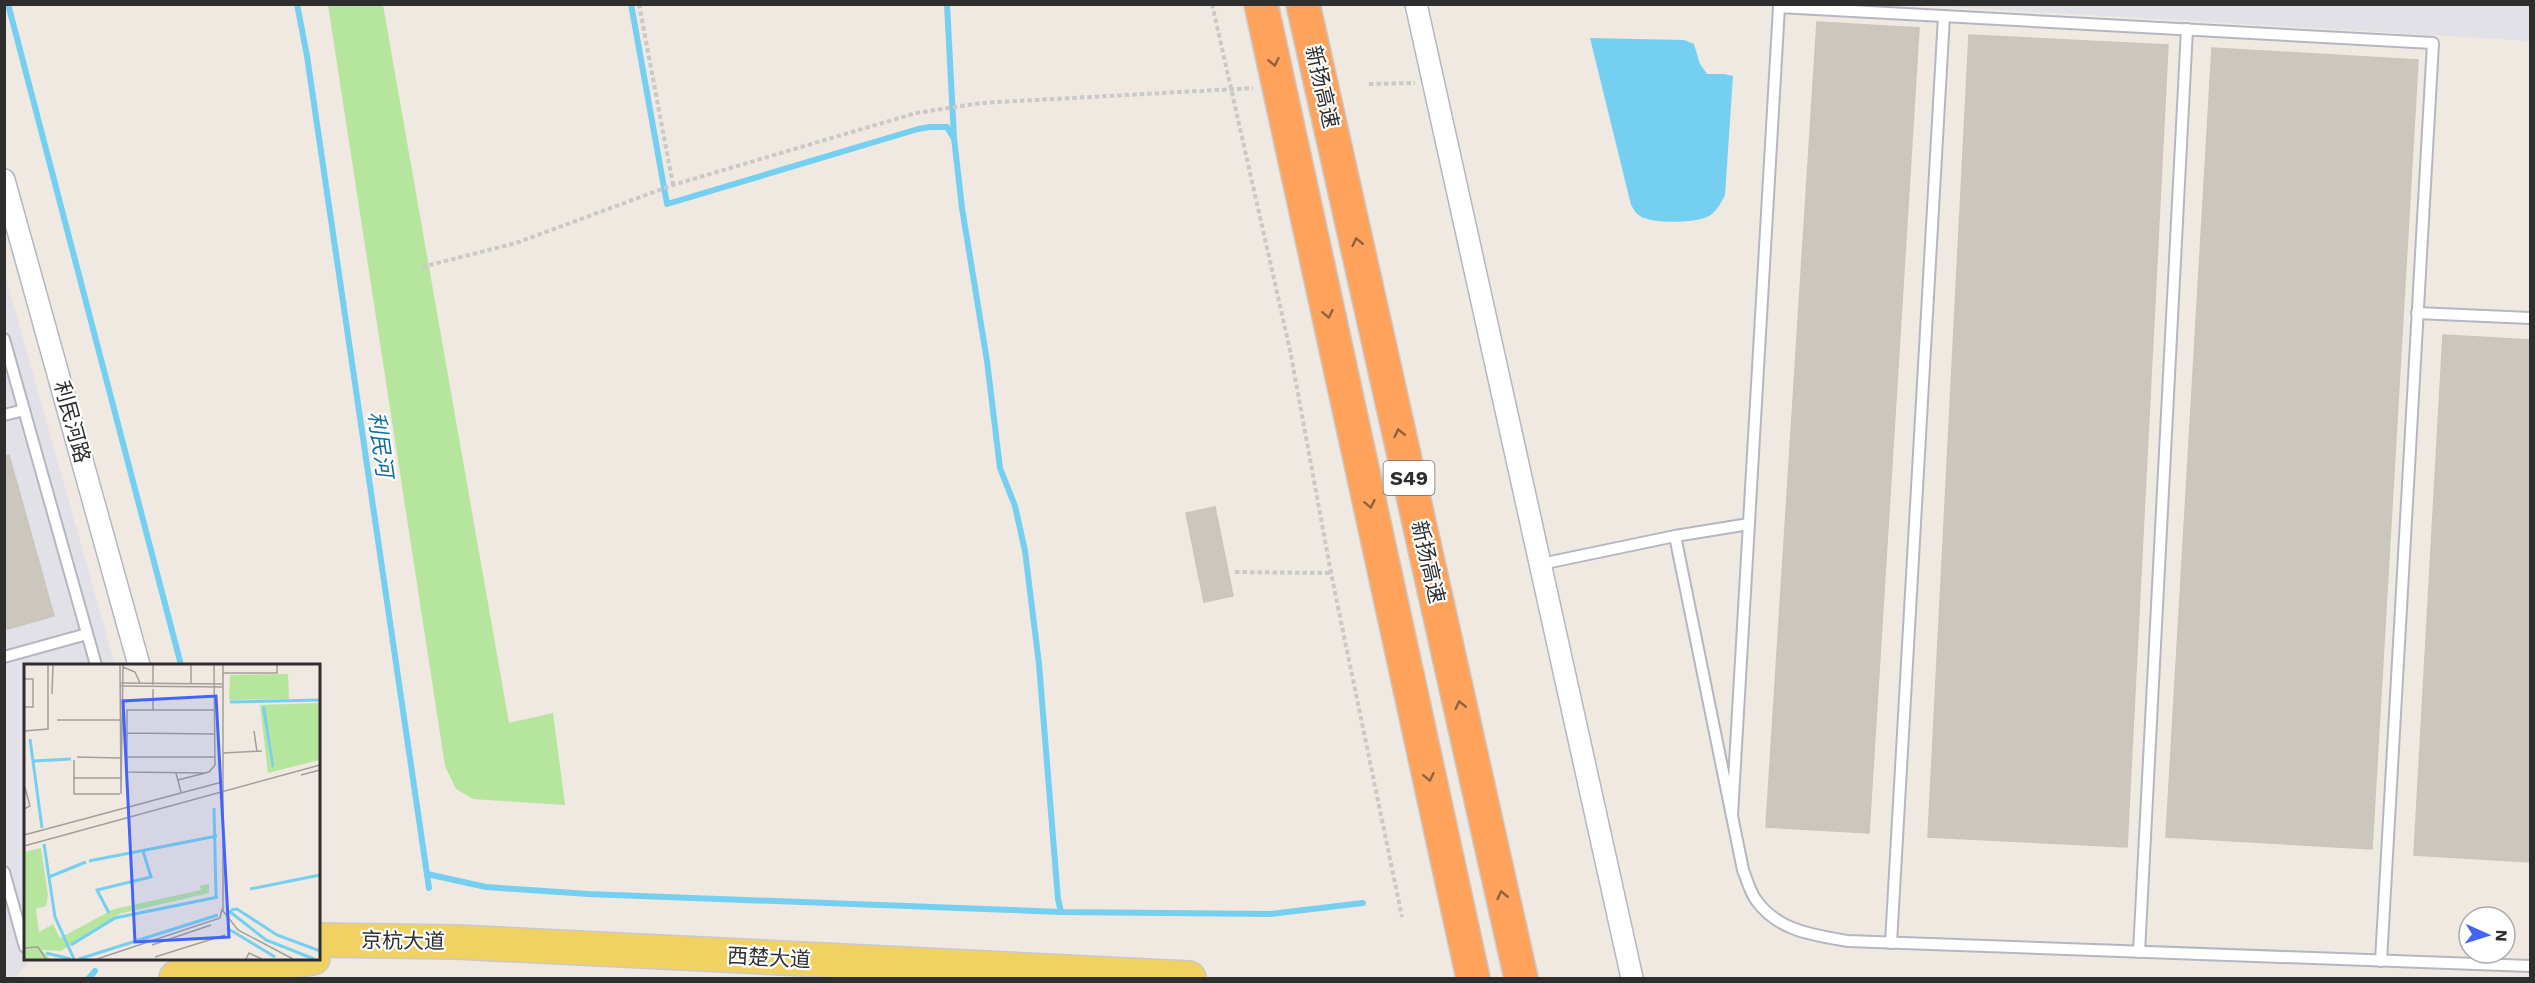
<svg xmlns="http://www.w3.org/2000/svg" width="2535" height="983" font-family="'Work Sans','Noto Sans SC',sans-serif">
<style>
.industrial{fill:#e3e1e8}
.green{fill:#b6e59e}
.water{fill:#75cff0}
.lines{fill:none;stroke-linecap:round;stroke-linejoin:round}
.stream{stroke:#75cff0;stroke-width:6}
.building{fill:#cbc7bf;stroke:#cbc5ba;stroke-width:1.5}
.service-casing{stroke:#b4b7c1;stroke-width:14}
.minor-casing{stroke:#b4b7c1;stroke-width:24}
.primary-casing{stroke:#c9c9c9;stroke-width:36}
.motorway-casing{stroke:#c9c9c9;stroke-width:36}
.path{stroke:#c9c9c9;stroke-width:4;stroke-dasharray:4.5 3;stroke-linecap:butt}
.service{stroke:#fff;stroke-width:10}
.minor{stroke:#fff;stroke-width:21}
.primary{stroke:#f2d163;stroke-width:33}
.motorway{stroke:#ffa35c;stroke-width:33}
.oneway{stroke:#8c6343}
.labels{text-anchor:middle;stroke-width:4.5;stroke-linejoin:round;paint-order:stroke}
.shield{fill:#fff;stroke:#6d6d6d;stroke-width:1.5}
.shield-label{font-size:20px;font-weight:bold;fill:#2e2e2e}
.street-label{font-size:21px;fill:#2e2e2e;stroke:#fff}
.water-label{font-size:22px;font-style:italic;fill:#0d6fa3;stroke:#fff}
.inset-river{fill:none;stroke:#75cff0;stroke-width:3}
.inset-road{fill:none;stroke:#a29e99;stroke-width:1.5}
.view{fill:#4264fb;fill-opacity:0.15;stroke:#4264fb;stroke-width:3}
.inset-edge{fill:none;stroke:#2e2e2e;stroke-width:3}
</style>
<rect width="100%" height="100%" fill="#efe9e1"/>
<g class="industrial">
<path d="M1917,5H2530V41L2192,21Z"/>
<path d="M4,271L115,665H26V958H32L15,978H4Z"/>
</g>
<path class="green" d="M328,5H383L509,723L553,713L565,805L473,799L456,789L445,766Z"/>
<path class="water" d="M1590,38L1684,40L1694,44L1700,64L1707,74H1724L1733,76L1725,195C1721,203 1716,213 1707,217C1695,223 1651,224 1640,216C1636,214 1633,208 1631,205Z"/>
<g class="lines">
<g class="stream">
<path d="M8,4L181,665"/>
<path d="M297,4L307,56L429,888"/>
<path d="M631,4L667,204L918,129L930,127H947L953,137"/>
<path d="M947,4L954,138L962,208L987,361L1000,468L1015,506L1025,551L1039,664L1058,899L1061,912"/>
<path d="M427,874L486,887L588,894L1061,912L1270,914L1363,903"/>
<path d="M89,978L95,971"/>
</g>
</g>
<g class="building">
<path d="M1817,22L1919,28L1869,833L1766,827Z"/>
<path d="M1969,35L2168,45L2127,847L1928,837Z"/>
<path d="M2212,48L2418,60L2372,849L2166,837Z"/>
<path d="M2443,335L2530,340V862L2414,855Z"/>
<path d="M9,455L54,616L4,630V456Z"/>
<path d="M1215,507L1233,596L1204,602L1186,513Z"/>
</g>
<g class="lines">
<g class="service-casing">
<g id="service">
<path d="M2417,313L2530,318"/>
<path d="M4,339L96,665"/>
<path d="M4,415L24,410"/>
<path d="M1675,536L1743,870C1747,880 1750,892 1756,900C1778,931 1813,935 1848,941L2530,966"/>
<path d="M1541,564L1675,536L1749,524"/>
<path d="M4,657L87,634"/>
<path d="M1732,815L1779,7L2433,43L2381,961"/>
<path d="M4,872L25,947"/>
<path d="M1891,943L1944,16"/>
<path d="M2139,952L2187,29"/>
</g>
</g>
<g class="minor-casing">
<g id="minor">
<path d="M1416,4L1632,978"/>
<path d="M4,180L139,665"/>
</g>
</g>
<g class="primary-casing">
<g id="primary">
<path d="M318,940L457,942L1189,978"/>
<path d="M176,978L190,968L210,958"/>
<path d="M226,978C253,966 284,961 313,958"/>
</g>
</g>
<g class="motorway-casing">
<g id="motorway">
<path d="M1261,4L1473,978"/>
<path d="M1303,4L1521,978"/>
</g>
</g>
<g class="path">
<path d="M639,4L673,185"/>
<path d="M1212,4L1290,350L1331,573L1402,917"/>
<path d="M1369,84L1415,83"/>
<path d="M422,267L516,243L673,185L916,113L981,103L1253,88"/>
<path d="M1235,572L1331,573"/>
</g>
<use href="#service" class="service"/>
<use href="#minor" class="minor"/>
<use href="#primary" class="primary"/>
<use href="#motorway" class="motorway"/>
</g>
<defs><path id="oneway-chevron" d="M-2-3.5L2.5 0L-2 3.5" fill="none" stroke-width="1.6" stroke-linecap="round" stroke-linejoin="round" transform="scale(1.5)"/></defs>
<g class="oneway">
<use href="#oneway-chevron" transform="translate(1274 62) rotate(78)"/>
<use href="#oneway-chevron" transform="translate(1357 242) rotate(-103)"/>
<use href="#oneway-chevron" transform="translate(1328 314) rotate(78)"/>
<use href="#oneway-chevron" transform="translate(1399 433) rotate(-103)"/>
<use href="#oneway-chevron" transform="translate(1370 504) rotate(78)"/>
<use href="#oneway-chevron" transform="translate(1460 705) rotate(-103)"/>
<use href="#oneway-chevron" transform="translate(1429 777) rotate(78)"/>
<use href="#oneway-chevron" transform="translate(1502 895) rotate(-103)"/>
</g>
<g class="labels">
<rect class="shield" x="1383.5" y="461" width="51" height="34" rx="4.5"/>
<g class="shield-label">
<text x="1409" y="485">S49</text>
</g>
<g class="street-label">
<text transform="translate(1322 87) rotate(77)" y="7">新扬高速</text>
<text transform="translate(72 422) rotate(75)" y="7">利民河路</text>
<text transform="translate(1428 562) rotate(77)" y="7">新扬高速</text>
<text transform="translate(403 941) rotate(1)" y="7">京杭大道</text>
<text transform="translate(769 958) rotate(3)" y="7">西楚大道</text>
</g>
<g class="water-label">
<text transform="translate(381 444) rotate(82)" y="8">利民河</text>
</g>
</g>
<g transform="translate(24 664)">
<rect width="296" height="296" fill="#efe9e1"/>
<path d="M264,10L265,35L205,36L206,11ZM295,39V96L244,109L236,41ZM17,184L24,231L22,242L12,245L15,268L29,260L36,274L90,245L177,226L176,222L185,220V229L95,250L37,287L18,286L26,295H0V188Z" fill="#b6e59e"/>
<path d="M241,42L250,102L248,104L238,43Z" fill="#75cff0"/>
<path class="inset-river" d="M206,38L296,36M6,75L18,164M10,97L47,95M190,144L192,232M20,180L31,253L50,295M65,197L193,172M25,213L62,198M226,225L296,211M207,246L213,245L253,271L296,287M205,247L242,276L290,295M85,249L73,226L127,213L119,187M203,264L251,293M47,281L91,254L194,233M22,289L47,295M55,295L194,251"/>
<path class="inset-road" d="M96,1L97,130L99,1M129,1V21M167,1V20M199,1V247L214,266L269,295M99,3L111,8L116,19M199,9H253V1M0,15H9V43H0M97,19L199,20M97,22L199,23M129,25V46M28,30L29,1M33,56H98M0,67L24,65V1M230,67L233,88M103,69L191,70M199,89L238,87M53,93L96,94M103,93H191M50,96V130H96M152,109L157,128M180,109L103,108V46H191M277,111L296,106M50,114H97M154,116L185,108L191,101L190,1M0,120L6,142L0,145M0,171L198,118M0,182L296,101M128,281L187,261M0,284L14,283L22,295M131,293L201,271M73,295L196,254L198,245M222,295L225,289L238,295"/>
<path class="view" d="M192,32L205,273L111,278L99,37Z"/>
<rect width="296" height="296" class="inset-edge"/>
</g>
<rect width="2535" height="983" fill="none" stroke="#2e2e2e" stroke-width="12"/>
<g transform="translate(2487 935) rotate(93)"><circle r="28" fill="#ffffff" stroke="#ababab" stroke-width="1.5"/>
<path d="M0-4.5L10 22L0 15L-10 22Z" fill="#4264fb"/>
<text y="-9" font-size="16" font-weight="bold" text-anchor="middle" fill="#2e2e2e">N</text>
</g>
</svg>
